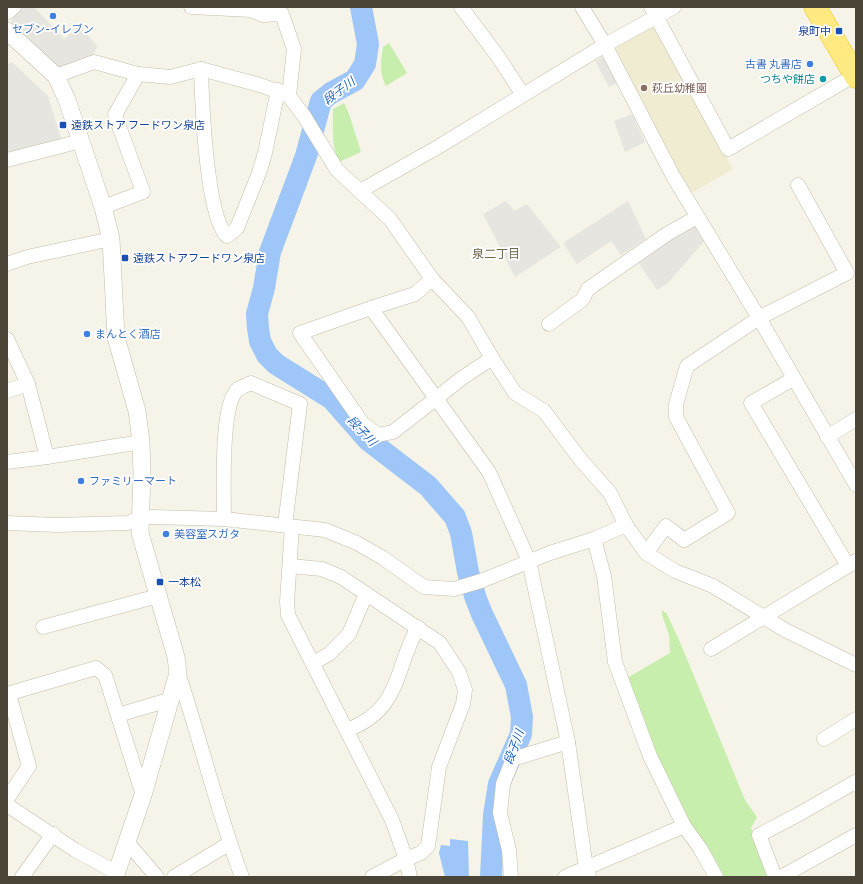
<svg xmlns="http://www.w3.org/2000/svg" width="863" height="884" font-family="Commissioner,'Noto Sans JP',sans-serif">
<style>
.education{fill:#f0ecd1}
.green{fill:#c7eead}
.parking{fill:#e7e5e0}
.water{fill:#9fc6f8}
.lines{fill:none;stroke-linecap:round;stroke-linejoin:round}
.river{stroke:#9fc6f8;stroke-width:22}
.minor-casing{stroke:#c2bea9;stroke-width:15}
.tertiary-casing{stroke:#c2bea9;stroke-width:18}
.trunk-casing{stroke:#eec32a;stroke-width:23}
.minor{stroke:#fff;stroke-width:14}
.tertiary{stroke:#fff;stroke-width:17}
.trunk{stroke:#ffea81;stroke-width:22}
.shop-dot{fill:#3f7fe0;stroke:#fff;stroke-width:1.5}
.transit-dot{fill:#1a4fb4;stroke:#fff;stroke-width:1.5}
.culture-dot{fill:#0f9aa8;stroke:#fff;stroke-width:1.5}
.education-dot{fill:#8d6e63;stroke:#fff;stroke-width:1.5}
.labels{text-anchor:middle;stroke-width:3.5;stroke-linejoin:round;paint-order:stroke}
.shop-label{font-size:11px;fill:#366cbe;stroke:#fff;text-anchor:start}
.transit-label{font-size:11px;fill:#164399;stroke:#fff;text-anchor:start}
.culture-label{font-size:11px;fill:#0d838f;stroke:#fff;text-anchor:end}
.education-label{font-size:11px;fill:#785e54;stroke:#fff;text-anchor:start}
.water-label{font-size:12px;font-style:italic;fill:#2267c2;stroke:#fff}
.neighbourhood-label{font-size:12px;fill:#6e654c;stroke:#fff}
</style>
<rect width="100%" height="100%" fill="#f6f4e8"/>
<path class="education" d="M657,23L733,169L690,194L610,50Z"/>
<g class="green">
<path d="M389,43L407,73L386,86C379,73 381,61 383,47Z"/>
<path d="M344,103L349,114L361,152L339,162C331,146 333,127 333,109Z"/>
<path d="M662,610L667,614L682,647L745,800L757,817L751,828L763,855L765,873L768,877H722L683,816L648,738L627,678L670,653L669,635L662,615Z"/>
</g>
<g class="parking">
<path d="M22,7H34L64,39L80,26L97,46L93,56L61,70L11,27L13,15Z"/>
<path d="M603,57L617,83L609,87L595,61Z"/>
<path d="M12,62L48,96L62,142L7,158V64Z"/>
<path d="M632,114L645,142L625,152L614,121Z"/>
<path d="M506,201L514,211L527,204L561,247L515,277L483,214Z"/>
<path d="M628,201L646,239L621,255L611,241L577,264L563,243Z"/>
<path d="M695,222L706,239L668,283L657,290L638,262Z"/>
</g>
<path class="water" d="M450,839L468,841L469,877H445L439,853L441,845L450,846Z"/>
<g class="lines">
<path class="river" d="M361,7L368,44L365,64L355,80L331,93L321,101L306,156L270,252L264,288L257,314L258,328L260,341L267,355L276,364L332,399L368,440L428,486L455,517L461,533L468,572L476,599L482,614L516,685L522,717L521,734L499,784L494,815L491,877"/>
<g class="minor-casing">
<g id="minor">
<path d="M191,7L251,10L263,15L282,14L294,49L289,96"/>
<path d="M461,7L499,58L523,95"/>
<path d="M582,7L605,45L673,176L759,318L856,485"/>
<path d="M651,7L728,149L855,75"/>
<path d="M7,13L14,7"/>
<path d="M201,69C202,101 206,216 227,236L237,228L259,173L265,153L278,90"/>
<path d="M56,76L94,62L138,74L170,77L201,69L263,86L289,96L304,116L337,170L390,219L432,279L468,317L492,358L515,393L544,411L580,459L610,493L626,525L646,553L675,571L713,586L785,630L856,665"/>
<path d="M7,160L81,141"/>
<path d="M360,191L438,147L605,45L674,7"/>
<path d="M103,207L143,192L115,115L138,74"/>
<path d="M7,264L27,257L111,239"/>
<path d="M432,279L415,294L371,308L489,472L529,561L568,742L586,868L589,877"/>
<path d="M371,308L300,333L363,424L378,435L393,432L462,378L492,358"/>
<path d="M549,324L582,300L588,289L667,234L697,217"/>
<path d="M7,339L28,384"/>
<path d="M793,379L751,403L848,566"/>
<path d="M7,391L28,384L47,457L141,442"/>
<path d="M827,437L856,419"/>
<path d="M7,462L47,457"/>
<path d="M224,519C224,494 220,407 237,390C240,387 247,385 251,383L300,404L285,525"/>
<path d="M7,523L56,525L128,523L141,517H154L224,519L325,530L357,543L383,558L424,587L454,589L481,581L550,553L594,539L626,525"/>
<path d="M292,527L287,602L288,615L392,820L406,859L410,877"/>
<path d="M594,539L604,576L615,662L650,756L684,826L700,848L716,877"/>
<path d="M646,553L666,526L684,540L728,513L676,417V404L687,366L759,318L847,273L798,185"/>
<path d="M290,566L322,569L341,577L440,643L459,672L465,690L463,704L439,767L428,846L421,853L406,859L372,877"/>
<path d="M43,627L158,596"/>
<path d="M711,649L856,561"/>
<path d="M313,663L329,654L349,634L366,594"/>
<path d="M178,673C201,741 217,810 242,877"/>
<path d="M7,694L96,668L105,675L143,795"/>
<path d="M118,715L172,699"/>
<path d="M347,730C402,709 394,670 418,627"/>
<path d="M824,739L856,719"/>
<path d="M7,799L29,766L9,694"/>
<path d="M7,805L75,850L117,873"/>
<path d="M127,842L157,877"/>
<path d="M22,877L53,834"/>
<path d="M174,877L230,843"/>
<path d="M511,877L509,850L500,813L503,784L513,759L568,742"/>
<path d="M565,877L684,826"/>
<path d="M775,877L759,835L801,813L855,782L856,785"/>
<path d="M781,877L856,835"/>
</g>
</g>
<g class="tertiary-casing">
<path id="tertiary" d="M7,31L56,76L67,100L103,207L111,239L116,337L137,411L141,442L142,473L140,533L176,657L178,673L143,795L115,877"/>
</g>
<g class="trunk-casing">
<path id="trunk" d="M815,7L856,77"/>
</g>
<use href="#minor" class="minor"/>
<use href="#tertiary" class="tertiary"/>
<use href="#trunk" class="trunk"/>
</g>
<g class="shop-dot">
<circle cx="53" cy="16" r="4"/>
<circle cx="810" cy="64" r="4"/>
<circle cx="87" cy="334" r="4"/>
<circle cx="81" cy="481" r="4"/>
<circle cx="166" cy="534" r="4"/>
</g>
<g class="transit-dot">
<rect x="835" y="27" width="8" height="8" rx="2"/>
<rect x="59" y="121" width="8" height="8" rx="2"/>
<rect x="121" y="254" width="8" height="8" rx="2"/>
<rect x="156" y="578" width="8" height="8" rx="2"/>
</g>
<circle class="culture-dot" cx="823" cy="79" r="4"/>
<circle class="education-dot" cx="644" cy="88" r="4"/>
<g class="labels">
<g class="shop-label">
<text x="53" y="33" text-anchor="middle">セブン-イレブン</text>
<text x="802" y="68" text-anchor="end">古書 丸書店</text>
<text x="95" y="338">まんとく酒店</text>
<text x="89" y="485">ファミリーマート</text>
<text x="174" y="538">美容室スガタ</text>
</g>
<g class="transit-label">
<text x="831" y="35" text-anchor="end">泉町中</text>
<text x="71" y="129">遠鉄ストア フードワン泉店</text>
<text x="133" y="262">遠鉄ストアフードワン泉店</text>
<text x="168" y="586">一本松</text>
</g>
<g class="culture-label">
<text x="815" y="83">つちや餅店</text>
</g>
<g class="education-label">
<text x="652" y="92">萩丘幼稚園</text>
</g>
<g class="water-label">
<text transform="translate(339 91) rotate(-37)" y="4">段子川</text>
<text transform="translate(362 431) rotate(46)" y="4">段子川</text>
<text transform="translate(514 747) rotate(-70)" y="4">段子川</text>
</g>
<g class="neighbourhood-label">
<text x="496" y="258">泉二丁目</text>
</g>
</g>
<rect width="863" height="884" fill="none" stroke="#4a4536" stroke-width="16"/>
</svg>
